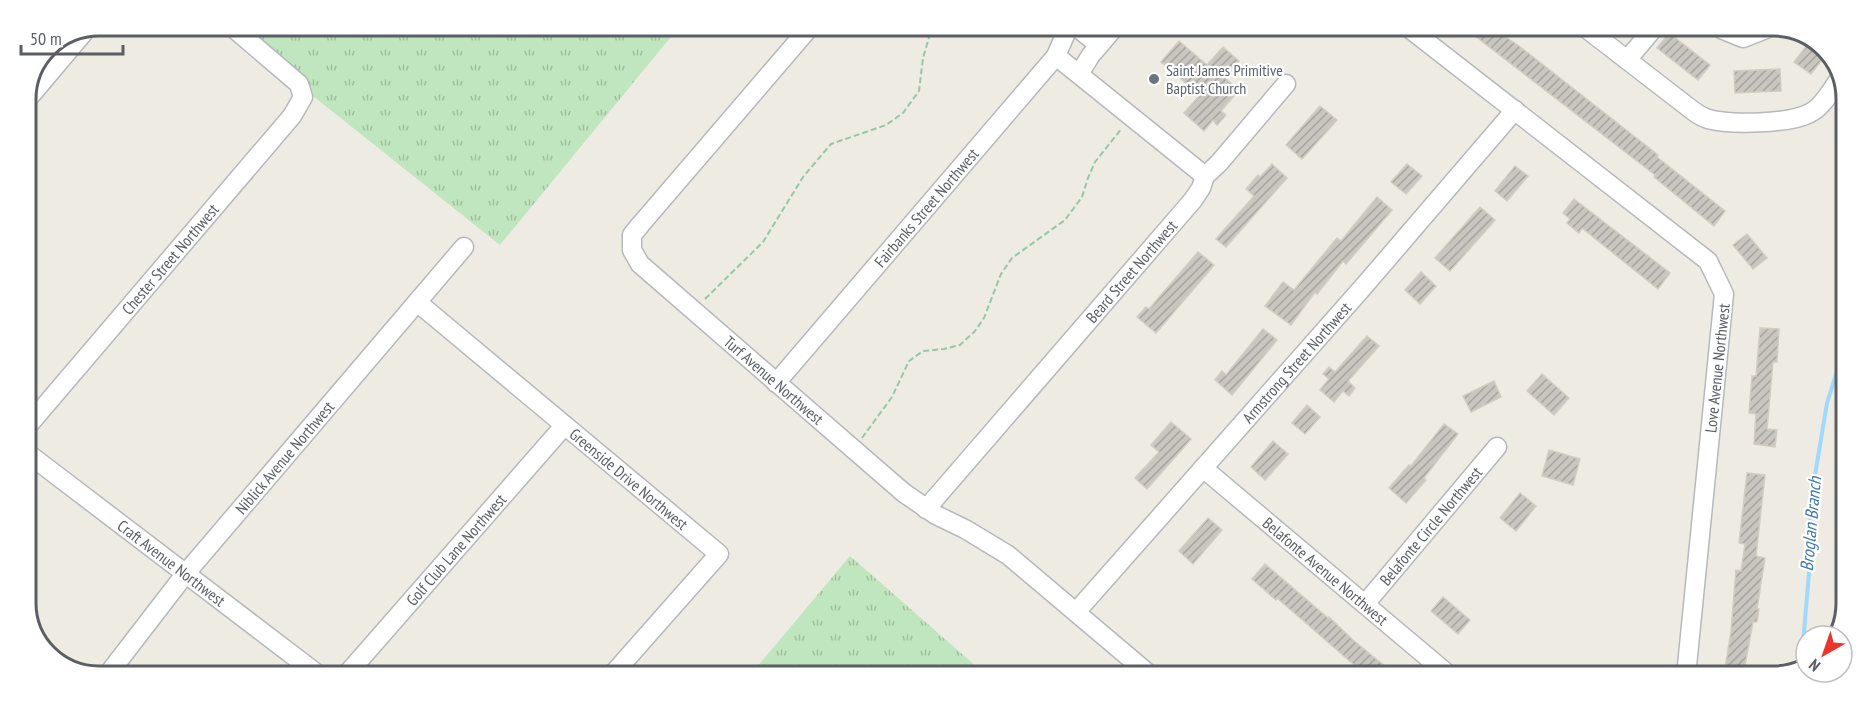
<svg xmlns="http://www.w3.org/2000/svg" width="1872" height="702" font-family="'PT Sans Narrow',sans-serif">
<style>
.grass{fill:url(#grass-tufts)}
.lines{fill:none;stroke-linecap:round;stroke-linejoin:round}
.stream{stroke:#a1d8ff;stroke-width:4}
.building{fill:url(#building-hatch);stroke:#d3cdc1;stroke-width:1.5}
.minor-casing{stroke:#b5b9bd;stroke-width:21}
.path{stroke:#97c7a4;stroke-width:2;stroke-dasharray:6 3;stroke-linecap:butt}
.minor{stroke:#fff;stroke-width:18}
.worship-dot{fill:#6b7280;stroke:#fff;stroke-width:2}
.labels{text-anchor:middle;stroke-width:4.5;stroke-linejoin:round;paint-order:stroke}
.worship-label{font-size:16px;fill:#5b616d;stroke:#fff;text-anchor:start}
.street-label{font-size:16px;fill:#5b5f64;stroke:#fff}
.water-label{font-size:18px;font-style:italic;fill:#3c78b3;stroke:#fff}
.rim{fill:none;stroke:#5b5f64;stroke-width:3}
</style>
<defs>
<pattern id="grass-tufts" width="24" height="20" patternUnits="userSpaceOnUse" patternTransform="scale(1.5)"><rect width="24" height="20" fill="#bfe6be"/><path d="M3 7l-1-3M5 7V3M7 7l1-3M15 17l-1-3M17 17v-4M19 17l1-3" fill="none" stroke="#9ebe9e"/></pattern>
<pattern id="building-hatch" width="6" height="6" patternUnits="userSpaceOnUse" patternTransform="scale(1.5)"><rect width="6" height="6" fill="#c9c6c0"/><path d="M-1 1l2-2M0 6l6-6M5 7l2-2" fill="none" stroke="#a6a4a0"/></pattern>
</defs>
<rect width="100%" height="100%" fill="#eeebe2"/>
<g class="grass">
<path d="M225,26L679,27L500,245Z"/>
<path d="M850,556L986,675L751,674Z"/>
</g>
<g class="lines">
<path class="stream" d="M1801,667L1809,573L1811,499L1827,403L1844,349"/>
</g>
<g class="building">
<path d="M1466,29H1494L1519,46L1658,155L1657,157L1725,211L1714,226L1654,177L1655,175Z"/>
<path d="M1669,33L1710,65L1698,80L1657,48Z"/>
<path d="M1811,40L1828,52L1811,74L1794,62Z"/>
<path d="M1179,41L1207,65L1223,47L1239,61L1225,78L1239,90L1221,111L1226,115L1217,125L1213,120L1204,131L1184,113L1200,95L1161,62Z"/>
<path d="M1780,69L1781,91L1735,93L1734,71Z"/>
<path d="M1320,106L1337,120L1302,159L1286,145Z"/>
<path d="M1272,164L1287,178L1226,247L1216,239L1254,196L1246,189L1258,175L1260,177Z"/>
<path d="M1407,164L1422,176L1406,194L1391,182Z"/>
<path d="M1515,166L1528,176L1507,201L1495,191Z"/>
<path d="M1377,197L1392,210L1346,264L1343,261L1317,294L1315,292L1291,325L1265,306L1283,282L1294,290L1337,238L1341,241Z"/>
<path d="M1574,199L1670,273L1658,289L1582,228L1579,233L1567,223L1570,219L1563,213Z"/>
<path d="M1480,207L1495,220L1450,271L1435,258Z"/>
<path d="M1747,234L1767,258L1753,269L1733,245Z"/>
<path d="M1198,252L1214,265L1156,333L1137,317L1146,307L1149,309Z"/>
<path d="M1421,272L1436,286L1420,304L1405,290Z"/>
<path d="M1760,328L1779,329L1777,362H1773L1767,429L1777,430L1775,447L1754,444L1756,414L1749,413L1752,376H1756Z"/>
<path d="M1263,329L1277,340L1232,395L1215,380L1222,371L1226,375Z"/>
<path d="M1367,336L1379,346L1348,381L1355,388L1349,396L1343,391L1334,402L1320,390L1329,379L1323,374L1329,367L1335,372Z"/>
<path d="M1542,374L1569,398L1554,415L1527,391Z"/>
<path d="M1494,381L1501,397L1471,412L1463,396Z"/>
<path d="M1307,405L1320,417L1305,434L1292,423Z"/>
<path d="M1171,422L1191,439L1147,489L1135,478L1159,452L1151,445Z"/>
<path d="M1444,424L1458,434L1424,478L1426,480L1406,503L1389,488L1409,465L1411,466Z"/>
<path d="M1273,441L1288,454L1265,480L1251,467Z"/>
<path d="M1549,450L1580,459L1573,485L1542,476Z"/>
<path d="M1747,473L1765,475L1756,556L1765,558L1757,609H1759L1757,622H1753L1743,676H1731L1724,675L1731,631L1736,570L1741,571L1745,544L1739,543Z"/>
<path d="M1520,493L1536,506L1516,531L1500,518Z"/>
<path d="M1208,518L1222,530L1193,564L1179,551Z"/>
<path d="M1265,564L1328,618L1329,617L1353,640L1397,676H1367L1277,598L1276,600L1252,579Z"/>
<path d="M1443,597L1470,620L1458,634L1431,611Z"/>
</g>
<g class="lines">
<g class="minor-casing">
<g id="minor">
<path id="s1" d="M810,27L641,224L632,235V250L640,264L904,493L936,515L965,529L1008,555L1150,675"/>
<path d="M1078,28L1099,45"/>
<path d="M1410,29L1708,261L1724,294L1686,676"/>
<path d="M1587,29L1692,110C1697,114 1702,117 1708,119C1730,125 1790,124 1810,113C1823,107 1832,89 1840,78"/>
<path d="M1721,29L1743,38L1766,29"/>
<path d="M1056,56L1205,176"/>
<path d="M1627,60L1653,29"/>
<path d="M1079,74L1091,55L1114,28"/>
<path d="M26,101L85,31"/>
<path d="M1205,176L1219,163L1286,84"/>
<path id="s2" d="M417,302L719,554L613,674"/>
<path id="s3" d="M776,383L1056,56L1068,28"/>
<path id="s4" d="M26,428L292,116L303,97L299,84L231,26"/>
<path id="s5" d="M26,452L316,673"/>
<path id="s6" d="M1203,468L1450,676"/>
<path id="s7" d="M926,509L1193,200L1201,188L1205,176"/>
<path id="s8" d="M1365,604L1497,447"/>
<path id="s9" d="M1076,612L1364,286L1515,110"/>
<path id="s10" d="M109,673L186,573L464,247"/>
<path id="s11" d="M348,673L564,426"/>
</g>
</g>
<g class="path">
<path d="M705,299L763,242L803,177L831,144L886,125L903,113L919,91L923,58L930,34L934,27"/>
<path d="M862,438L892,397L909,361L923,351L944,349L960,345L975,331L984,318L1001,274L1012,258L1065,220L1082,197L1088,178L1095,162L1122,128"/>
<path d="M844,674L855,670L868,674"/>
</g>
<use href="#minor" class="minor"/>
</g>
<circle class="worship-dot" cx="1154" cy="79" r="6"/>
<g class="labels">
<g class="worship-label">
<text x="1166" y="76">Saint James Primitive<tspan x="1166" dy="18">Baptist Church</tspan></text>
</g>
<g class="street-label">
<text dy="6" stroke="none"><textPath href="#s3" startOffset="231">Fairbanks Street Northwest</textPath></text>
<text dy="6" stroke="none"><textPath href="#s4" startOffset="222">Chester Street Northwest</textPath></text>
<text dy="6" stroke="none"><textPath href="#s7" startOffset="314">Beard Street Northwest</textPath></text>
<text dy="6" stroke="none"><textPath href="#s9" startOffset="333">Armstrong Street Northwest</textPath></text>
<text transform="translate(1717 368) rotate(-84)" y="6">Love Avenue Northwest</text>
<text dy="6" stroke="none"><textPath href="#s1" startOffset="482">Turf Avenue Northwest</textPath></text>
<text dy="6" stroke="none"><textPath href="#s10" startOffset="278">Niblick Avenue Northwest</textPath></text>
<text dy="6" stroke="none"><textPath href="#s2" startOffset="276">Greenside Drive Northwest</textPath></text>
<text dy="6" stroke="none"><textPath href="#s8" startOffset="102">Belafonte Circle Northwest</textPath></text>
<text dy="6" stroke="none"><textPath href="#s11" startOffset="164">Golf Club Lane Northwest</textPath></text>
<text dy="6" stroke="none"><textPath href="#s5" startOffset="183">Craft Avenue Northwest</textPath></text>
<text dy="6" stroke="none"><textPath href="#s6" startOffset="160">Belafonte Avenue Northwest</textPath></text>
</g>
<g class="water-label">
<text transform="translate(1811 524) rotate(-85)" y="6">Broglan Branch</text>
</g>
</g>
<path d="M0 0H1872V702H0ZM99 36H1773A63 63 0 0 1 1836 99V603A63 63 0 0 1 1773 666H99A63 63 0 0 1 36 603V99A63 63 0 0 1 99 36Z" fill="#fff" fill-rule="evenodd"/>
<path class="rim" d="M99 36H1773A63 63 0 0 1 1836 99V603A63 63 0 0 1 1773 666H99A63 63 0 0 1 36 603V99A63 63 0 0 1 99 36Z"/>
<g transform="translate(1824 654) rotate(220)"><circle r="28" fill="#ffffff" stroke="#bdbfc1" stroke-width="1.5"/>
<path d="M0-4.5L10 22L0 15L-10 22Z" fill="#ec352a"/>
<text y="-9" font-size="16" font-weight="bold" text-anchor="middle" fill="#5b5f64">N</text>
</g>
<path d="M21 45v9h102v-9" fill="none" stroke="#5b5f64" stroke-width="3"/>
<text x="30" y="45" font-size="18" fill="#5b5f64" stroke="#ffffff" stroke-width="4.5" paint-order="stroke">50 m</text>
</svg>
